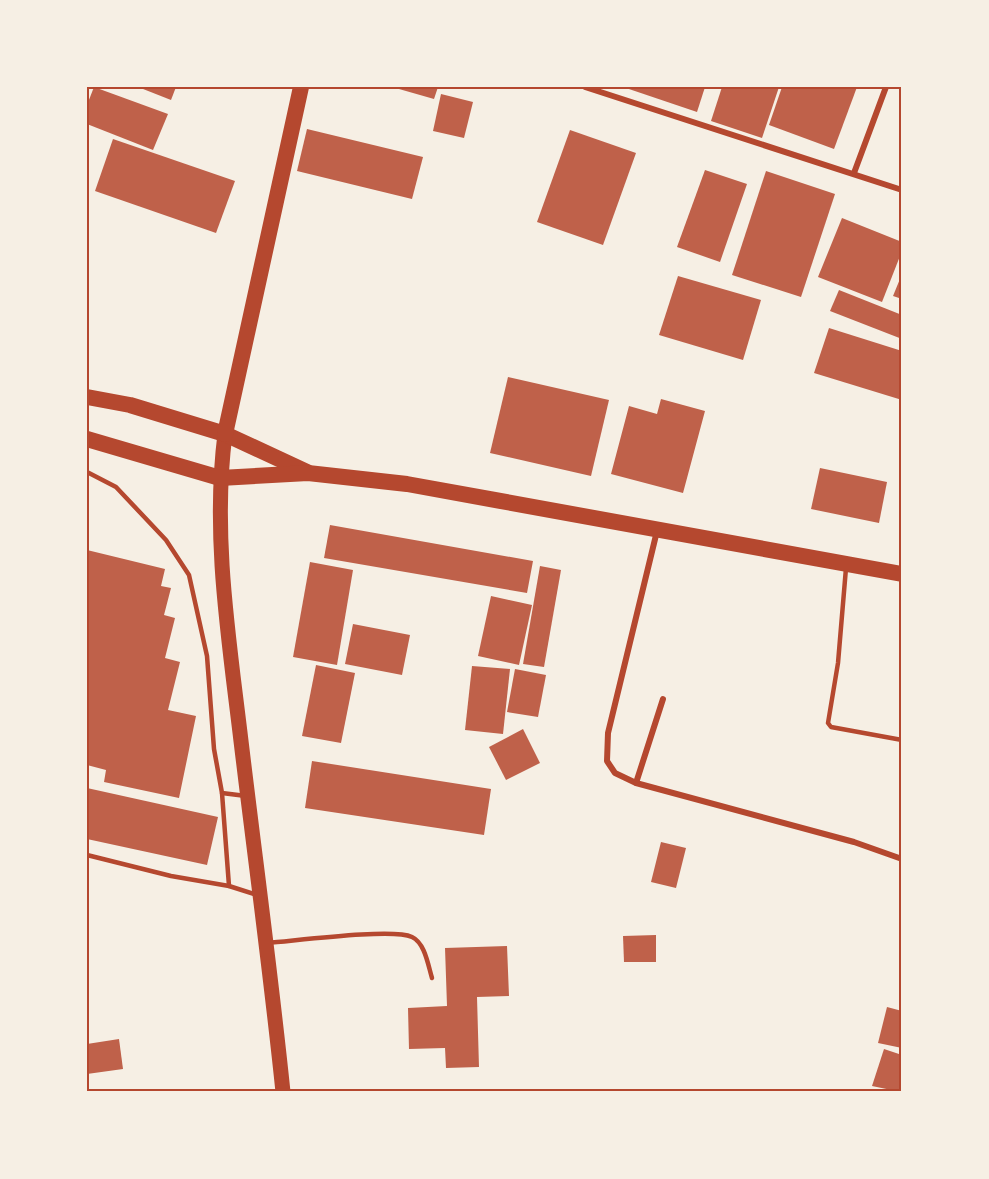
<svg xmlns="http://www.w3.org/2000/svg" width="989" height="1179" font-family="'Nunito Sans',sans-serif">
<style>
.building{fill:#bf614a}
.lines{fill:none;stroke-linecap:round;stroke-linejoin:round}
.service{stroke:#b5482f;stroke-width:4.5}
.minor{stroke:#b5482f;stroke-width:6}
.primary{stroke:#b5482f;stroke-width:15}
.trunk{stroke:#b5482f;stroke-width:16}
.neatline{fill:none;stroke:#b5482f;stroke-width:2}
</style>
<rect width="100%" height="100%" fill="#f6efe4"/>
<g class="building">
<path d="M94,87L168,114L153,150L87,124V105Z"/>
<path d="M138,87H176L171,100Z"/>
<path d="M392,87H438L434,99Z"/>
<path d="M623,87H705L697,112Z"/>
<path d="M722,87H779L762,138L711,121Z"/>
<path d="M782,87H857L834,149L769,125Z"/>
<path d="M441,94L473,102L464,138L433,131Z"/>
<path d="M307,129L423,157L412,199L297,171Z"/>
<path d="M570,130L636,153L603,245L537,222Z"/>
<path d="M113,139L235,181L216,233L95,191Z"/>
<path d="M705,170L747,184L720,262L677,247Z"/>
<path d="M766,171L835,194L801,297L732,275Z"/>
<path d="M842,218L902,242V251L882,302L818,277Z"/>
<path d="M902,274V299L893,296Z"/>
<path d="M678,276L761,300L743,360L659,335Z"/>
<path d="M839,290L902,315V339L830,311Z"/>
<path d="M829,328L902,351V400L814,373Z"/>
<path d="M508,377L609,400L591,476L490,453Z"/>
<path d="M661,399L705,411L683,493L611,474L629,406L657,414Z"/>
<path d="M820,468L887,482L879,523L811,509Z"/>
<path d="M330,525L533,561L527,593L324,558Z"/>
<path d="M87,550L165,569L161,586L171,588L164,615L175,618L165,658L180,662L168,710L196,716L179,798L104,782L106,770L87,765Z"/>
<path d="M310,562L353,570L337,665L293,657Z"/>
<path d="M540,566L561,570L544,667L523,664Z"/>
<path d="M491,596L532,605L519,665L478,656Z"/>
<path d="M353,624L410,635L402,675L345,664Z"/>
<path d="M316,665L355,673L341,743L302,736Z"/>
<path d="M472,666L510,669L503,734L465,730Z"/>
<path d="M515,669L546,675L538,717L507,712Z"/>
<path d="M523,729L540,763L506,780L489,747Z"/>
<path d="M312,761L491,789L484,835L305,808Z"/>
<path d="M87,788L218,817L207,865L87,839Z"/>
<path d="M661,842L686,848L676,888L651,882Z"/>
<path d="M656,935V962H624L623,936Z"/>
<path d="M507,946L509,996L477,997L479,1067L446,1068L445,1048L409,1049L408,1008L447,1006L445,948Z"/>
<path d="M887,1007L902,1011V1048L878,1043Z"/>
<path d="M119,1039L123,1069L87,1074V1044Z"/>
<path d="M884,1049L902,1055L901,1092L872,1086Z"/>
</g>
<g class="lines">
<g class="service">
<path d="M87,472L116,487L166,540L189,575L207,656L214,749L222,793L246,796"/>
<path d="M846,568L838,663L828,723L831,727L902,740"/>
<path d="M222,793L229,886"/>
<path d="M87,855L171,876L229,886L257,895"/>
<path d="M268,943C295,941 392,928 412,937C425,943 428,965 432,978"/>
</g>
<g class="minor">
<path d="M585,87L902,190"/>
<path d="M854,173L886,87"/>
<path d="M657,531L608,733L607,761L615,773L636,783L854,842L902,859"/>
<path d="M636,783L663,699"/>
</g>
<path class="primary" d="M225,434C212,536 229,639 241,741C255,858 271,975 283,1092"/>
<g class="trunk">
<path d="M87,397L130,405L225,434L307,472"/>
<path d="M225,434L301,87"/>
<path d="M87,439L220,478L308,473L407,484L902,574"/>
</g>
</g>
<rect width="989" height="1179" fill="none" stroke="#f6efe4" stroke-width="177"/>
<rect x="88" y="88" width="812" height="1002" class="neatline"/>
</svg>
